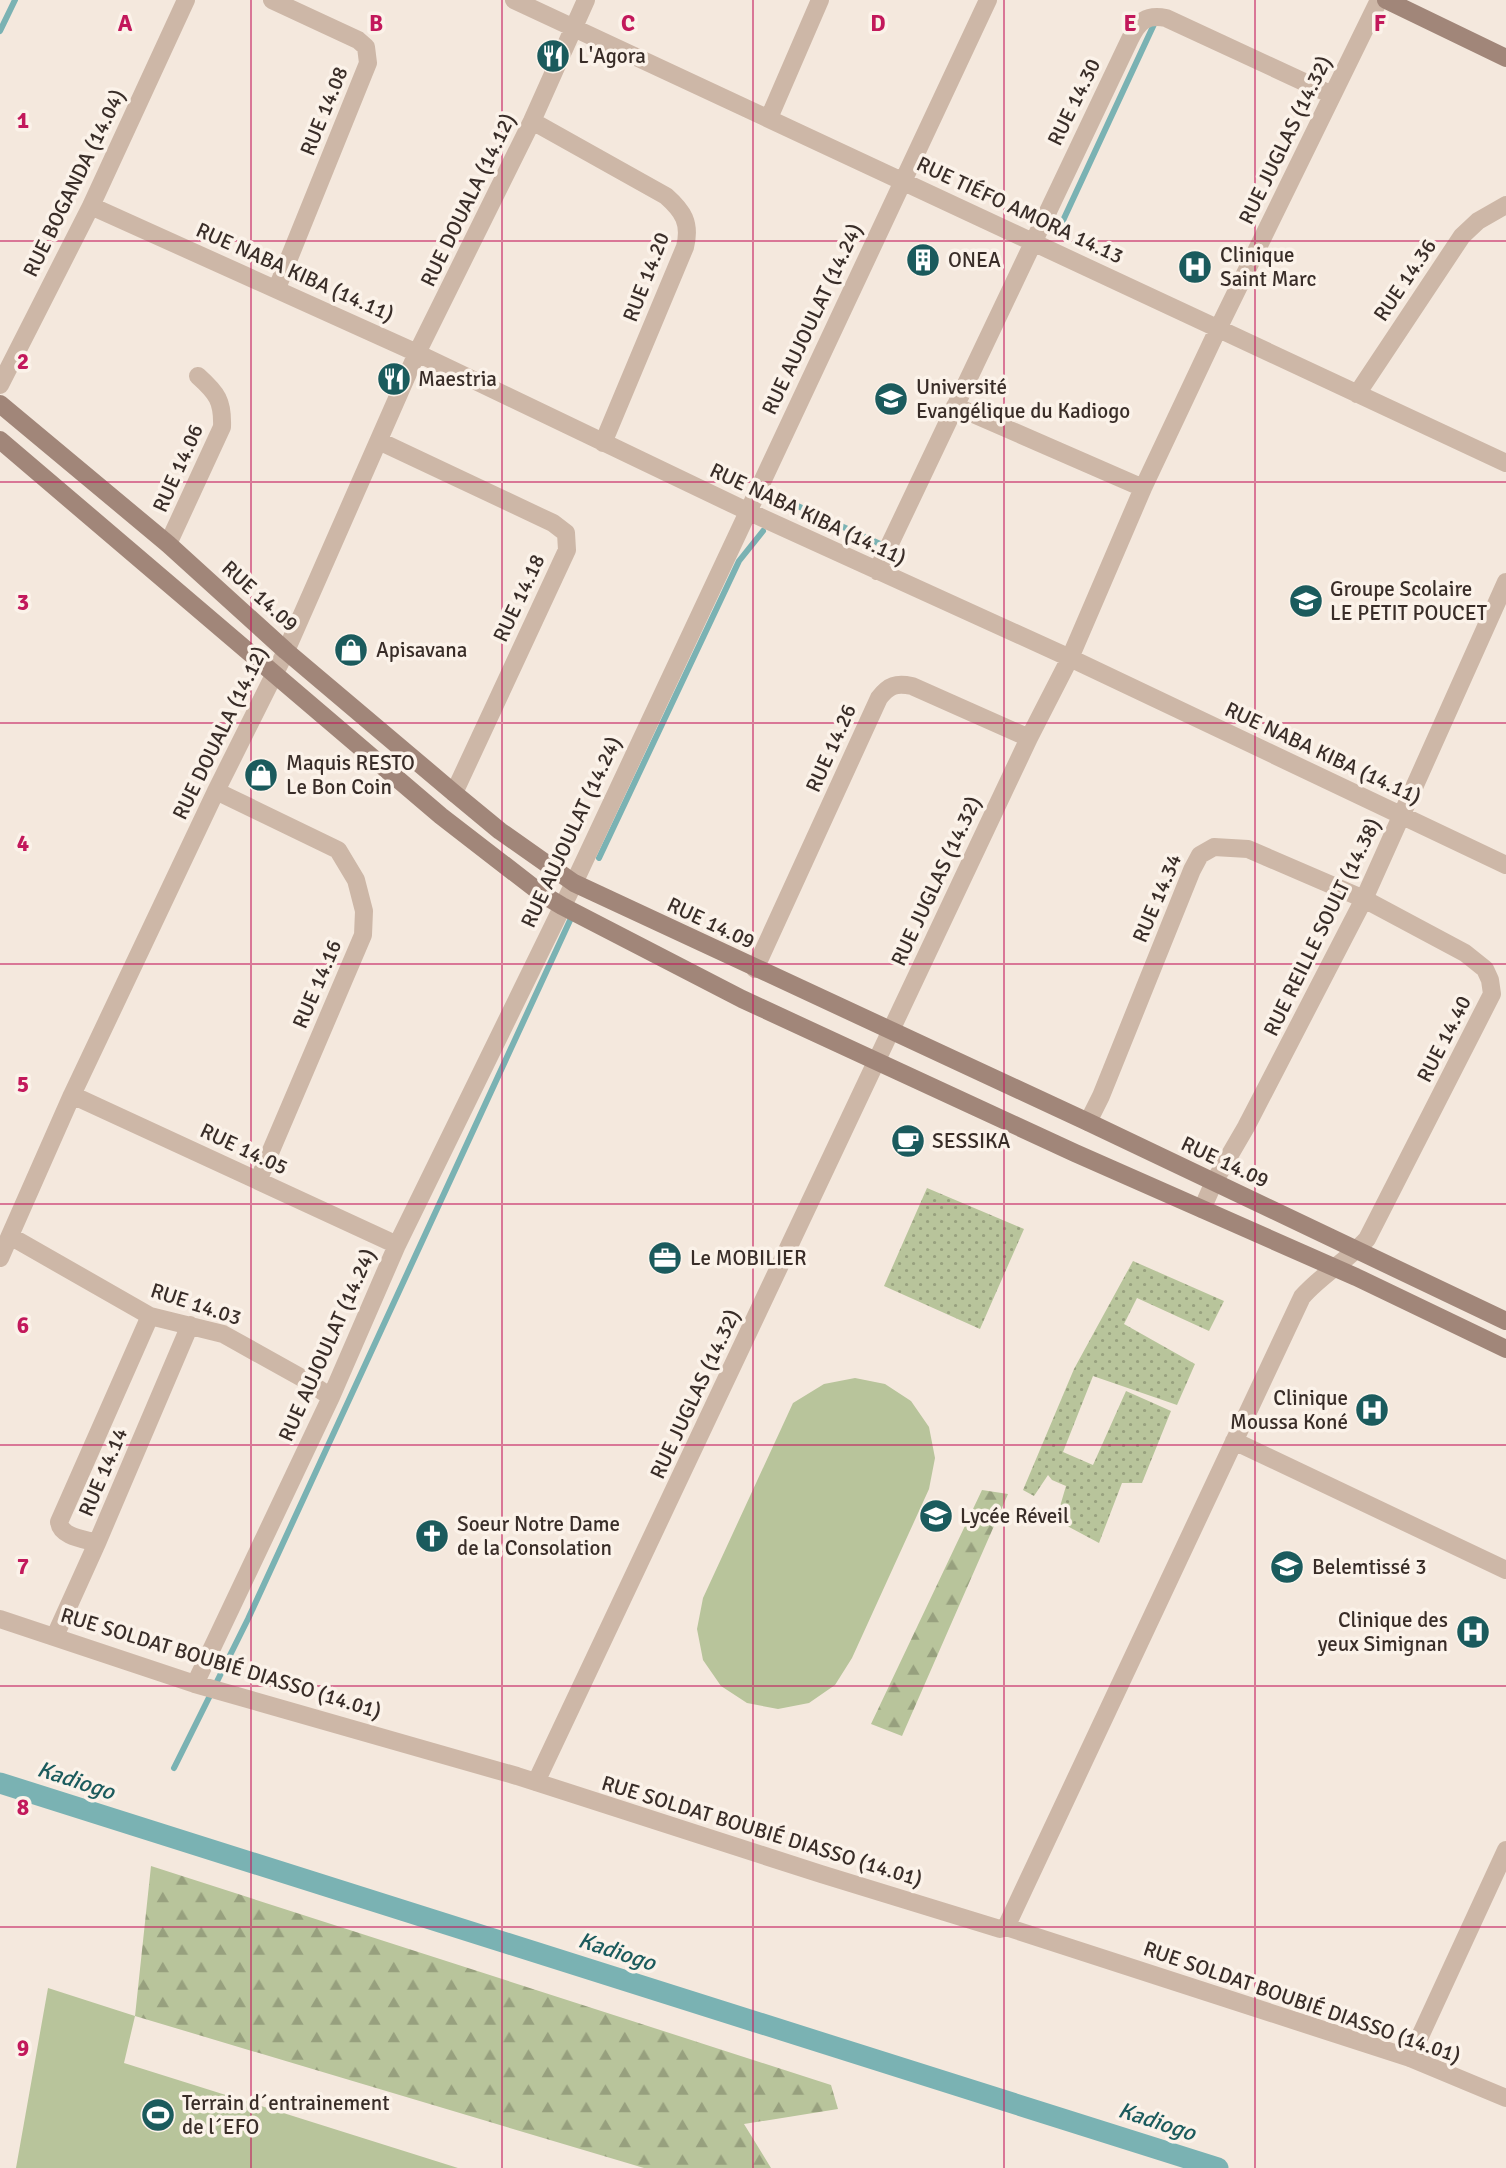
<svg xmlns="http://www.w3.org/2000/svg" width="1506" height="2168" font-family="Signika,sans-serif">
<defs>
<pattern id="grass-dots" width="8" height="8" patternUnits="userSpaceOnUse" patternTransform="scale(1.75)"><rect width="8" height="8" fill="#b8c49b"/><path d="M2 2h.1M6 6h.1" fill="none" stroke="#97a07e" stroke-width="1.8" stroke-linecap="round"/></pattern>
<pattern id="forest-firs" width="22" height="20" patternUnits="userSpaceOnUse" patternTransform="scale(1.75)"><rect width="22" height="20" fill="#b8c49b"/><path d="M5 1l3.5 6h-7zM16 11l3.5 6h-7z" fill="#97a07e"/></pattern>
</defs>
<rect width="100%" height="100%" fill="#f4e8dd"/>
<path fill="url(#grass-dots)" d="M 927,1188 L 1024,1229 L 980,1329 L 884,1286 Z
M 1133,1261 L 1224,1301 L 1209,1331 L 1137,1298 L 1124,1324 L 1195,1364 L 1177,1405 L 1093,1376 L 1063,1452 L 1093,1465 L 1126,1391 L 1171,1411 L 1142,1483 L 1122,1483 L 1099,1543 L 1056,1520 L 1066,1486 L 1052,1480 L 1048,1475 L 1034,1496 L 1023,1490 L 1074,1369 Z"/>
<path fill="url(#forest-firs)" d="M 982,1490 L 1008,1494 L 902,1736 L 871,1724 Z
M 151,1866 L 831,2085 L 838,2109 L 744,2124 L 771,2168 L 644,2168 L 135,2016 Z"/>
<path fill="#b8c49b" d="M 855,1378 L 885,1384 L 911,1401 L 929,1427 L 935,1458 L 929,1489 L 852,1658 L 835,1685 L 809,1703 L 778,1709 L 747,1703 L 721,1686 L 703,1660 L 697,1629 L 703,1598 L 793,1403 L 824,1384 Z
M 48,1988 L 135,2016 L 124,2063 L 458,2168 L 16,2168 Z"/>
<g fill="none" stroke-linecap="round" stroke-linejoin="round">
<path stroke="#7ab2b3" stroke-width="6" d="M 0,31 L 15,0
M 1060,227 L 1156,20
M 776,496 L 904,555
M 599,858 L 739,561 L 763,531
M 174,1768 L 248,1619 L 572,916"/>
<path stroke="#7ab2b3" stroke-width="21" d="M 0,1783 L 1218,2168"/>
<path stroke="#cdb7a7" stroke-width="18" d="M 272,0 L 358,40 L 366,47 L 368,63 L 277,288
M 514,0 L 1506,463
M 769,118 L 820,0
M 532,121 L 666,196 C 683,211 691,223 685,247 L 603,443
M 91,206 L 417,353 L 747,511 L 1070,658 L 1506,865
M 0,385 L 91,206 L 186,0
M 1357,394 L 1462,236 L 1478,221 L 1506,205
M 955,406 L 1143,488
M 379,441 L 553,523 L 566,533 L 567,550 L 454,793
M 168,544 L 222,427 C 223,401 217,393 198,376
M 877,571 L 1130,39 C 1138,22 1146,14 1166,18 L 1332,95
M 216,791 L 338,850 L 356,880 L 364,911 L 363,935 L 258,1181
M 755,969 L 879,698 C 889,685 896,683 912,686 L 1029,738
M 72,1095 L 397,1245
M 1202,1209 L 1214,1182 L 1246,1127 L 1364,899 L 1506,582
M 10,1236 L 150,1316 L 223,1334 L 302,1378 L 331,1397
M 0,1258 L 72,1095 L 216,791 L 286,651 L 417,353 L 532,121 L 586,0
M 1234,1441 L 1506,1570
M 97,1543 C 84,1539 61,1537 59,1522 L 150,1316
M 0,1619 L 195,1684 L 517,1776 L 821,1874 L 1000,1929 L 1006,1927 L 1410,2058 L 1506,2098
M 55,1636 L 97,1543 L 190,1325
M 195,1684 L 331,1397 L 397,1245 L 574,883 L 988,0
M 536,1782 L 1029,738 L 1070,658 L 1143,488 L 1218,329 L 1379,0
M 1006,1927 L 1302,1297 C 1321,1275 1347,1261 1367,1239 L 1492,994 L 1490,980 L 1485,969 L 1465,953 L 1364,899 L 1248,849 L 1214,847 L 1200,855 L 1192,870 L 1101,1096 L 1088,1122
M 1410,2058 L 1506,1850"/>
<path stroke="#a18679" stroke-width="18" d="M 1386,0 L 1506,58
M 0,404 L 168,544 L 286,651 L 454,793 L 500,831 L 574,883 L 1088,1122 L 1506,1321
M 0,440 L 441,816 L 542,894 L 562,906 L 742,999 L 1075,1153 L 1356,1277 L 1506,1349"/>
</g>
<path fill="none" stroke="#c2185b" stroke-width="2" stroke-opacity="0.55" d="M 251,0 L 251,2168M 502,0 L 502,2168M 753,0 L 753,2168M 1004,0 L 1004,2168M 1255,0 L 1255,2168M 0,241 L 1506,241M 0,482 L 1506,482M 0,723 L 1506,723M 0,964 L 1506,964M 0,1204 L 1506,1204M 0,1445 L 1506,1445M 0,1686 L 1506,1686M 0,1927 L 1506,1927"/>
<defs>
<g id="restaurant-disc" transform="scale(1.75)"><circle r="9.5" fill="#1b5b5d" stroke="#fbf2e9"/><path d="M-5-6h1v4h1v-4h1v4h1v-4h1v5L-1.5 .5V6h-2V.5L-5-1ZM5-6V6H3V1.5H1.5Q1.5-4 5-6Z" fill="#fff"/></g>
<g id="building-disc" transform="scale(1.75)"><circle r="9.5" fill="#1b5b5d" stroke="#fbf2e9"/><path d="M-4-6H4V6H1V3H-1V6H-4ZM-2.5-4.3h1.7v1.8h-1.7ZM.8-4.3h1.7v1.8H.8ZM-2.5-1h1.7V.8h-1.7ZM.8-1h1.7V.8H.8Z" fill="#fff"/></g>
<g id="hospital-disc" transform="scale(1.75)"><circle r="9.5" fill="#1b5b5d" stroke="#fbf2e9"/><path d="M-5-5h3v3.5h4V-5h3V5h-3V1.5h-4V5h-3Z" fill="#fff"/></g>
<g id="university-disc" transform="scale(1.75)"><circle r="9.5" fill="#1b5b5d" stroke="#fbf2e9"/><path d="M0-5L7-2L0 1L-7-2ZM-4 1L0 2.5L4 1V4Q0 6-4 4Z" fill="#fff"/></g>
<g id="school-disc" transform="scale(1.75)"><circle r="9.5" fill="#1b5b5d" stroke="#fbf2e9"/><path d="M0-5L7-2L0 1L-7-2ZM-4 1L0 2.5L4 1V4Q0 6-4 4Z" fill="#fff"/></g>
<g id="shop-disc" transform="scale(1.75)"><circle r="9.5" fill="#1b5b5d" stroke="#fbf2e9"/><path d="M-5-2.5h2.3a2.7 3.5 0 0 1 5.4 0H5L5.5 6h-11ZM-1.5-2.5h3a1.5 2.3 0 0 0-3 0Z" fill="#fff"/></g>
<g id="cafe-disc" transform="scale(1.75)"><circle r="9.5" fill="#1b5b5d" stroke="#fbf2e9"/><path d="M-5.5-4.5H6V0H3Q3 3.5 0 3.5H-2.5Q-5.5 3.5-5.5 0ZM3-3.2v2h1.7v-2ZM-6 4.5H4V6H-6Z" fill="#fff"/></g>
<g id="office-disc" transform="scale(1.75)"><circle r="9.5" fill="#1b5b5d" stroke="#fbf2e9"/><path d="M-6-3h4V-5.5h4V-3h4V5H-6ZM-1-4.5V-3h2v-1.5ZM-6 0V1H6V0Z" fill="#fff"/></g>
<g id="church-disc" transform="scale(1.75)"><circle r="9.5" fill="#1b5b5d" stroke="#fbf2e9"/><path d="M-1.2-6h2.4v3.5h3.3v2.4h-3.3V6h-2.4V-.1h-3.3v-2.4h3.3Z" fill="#fff"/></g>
<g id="stadium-disc" transform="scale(1.75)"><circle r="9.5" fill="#1b5b5d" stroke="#fbf2e9"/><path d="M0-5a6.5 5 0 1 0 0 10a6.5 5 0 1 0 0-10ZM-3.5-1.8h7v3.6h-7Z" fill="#fff"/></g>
</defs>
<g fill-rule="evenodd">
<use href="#restaurant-disc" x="553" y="56"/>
<use href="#building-disc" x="923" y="260"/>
<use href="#hospital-disc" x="1195" y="267"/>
<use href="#restaurant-disc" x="394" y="379"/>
<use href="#university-disc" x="891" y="399"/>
<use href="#school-disc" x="1306" y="601"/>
<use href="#shop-disc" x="351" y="650"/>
<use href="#shop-disc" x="261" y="775"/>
<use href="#cafe-disc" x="908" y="1141"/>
<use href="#office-disc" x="665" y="1258"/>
<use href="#hospital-disc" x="1372" y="1410"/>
<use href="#school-disc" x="936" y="1516"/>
<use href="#church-disc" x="432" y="1536"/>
<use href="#school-disc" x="1287" y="1567"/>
<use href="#hospital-disc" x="1473" y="1632"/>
<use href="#stadium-disc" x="158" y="2115"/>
</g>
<g text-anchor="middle" stroke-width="7" stroke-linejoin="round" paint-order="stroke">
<g font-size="21" fill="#392d28" stroke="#fbf2e9" text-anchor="start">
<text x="578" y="63">L'Agora</text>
<text x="1220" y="262">Clinique<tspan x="1220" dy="24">Saint Marc</tspan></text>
<text x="948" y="267">ONEA</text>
<text x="418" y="386">Maestria</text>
<text x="916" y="394">Université<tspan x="916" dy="24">Evangélique du Kadiogo</tspan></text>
<text x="1330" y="596">Groupe Scolaire<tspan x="1330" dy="24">LE PETIT POUCET</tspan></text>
<text x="376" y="657">Apisavana</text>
<text x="286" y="770">Maquis RESTO<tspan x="286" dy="24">Le Bon Coin</tspan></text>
<text x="932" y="1148">SESSIKA</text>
<text x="690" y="1265">Le MOBILIER</text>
<text x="1348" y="1405" text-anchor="end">Clinique<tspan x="1348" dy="24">Moussa Koné</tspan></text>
<text x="960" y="1523">Lycée Réveil</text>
<text x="457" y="1531">Soeur Notre Dame<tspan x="457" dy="24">de la Consolation</tspan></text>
<text x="1312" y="1574">Belemtissé 3</text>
<text x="1448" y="1627" text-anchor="end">Clinique des<tspan x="1448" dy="24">yeux Simignan</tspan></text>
<text x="182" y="2110">Terrain d´entrainement<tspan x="182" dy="24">de l´EFO</tspan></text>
</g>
<g font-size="21" fill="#392d28" stroke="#fbf2e9">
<text transform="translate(1074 102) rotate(-64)" y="7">RUE 14.30</text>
<text transform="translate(324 111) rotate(-68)" y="7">RUE 14.08</text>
<text transform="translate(1285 140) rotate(-64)" y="7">RUE JUGLAS (14.32)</text>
<text transform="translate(74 183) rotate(-64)" y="7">RUE BOGANDA (14.04)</text>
<text transform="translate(468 200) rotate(-64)" y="7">RUE DOUALA (14.12)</text>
<text transform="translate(1020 210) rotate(25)" y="7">RUE TIÉFO AMORA 14.13</text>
<text transform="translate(295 272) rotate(24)" y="7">RUE NABA KIBA (14.11)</text>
<text transform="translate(646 277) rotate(-69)" y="7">RUE 14.20</text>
<text transform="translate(1405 280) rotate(-56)" y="7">RUE 14.36</text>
<text transform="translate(812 319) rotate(-65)" y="7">RUE AUJOULAT (14.24)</text>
<text transform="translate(178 468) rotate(-66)" y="7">RUE 14.06</text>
<text transform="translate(808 514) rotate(25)" y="7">RUE NABA KIBA (14.11)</text>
<text transform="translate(260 596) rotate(42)" y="7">RUE 14.09</text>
<text transform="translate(519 598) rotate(-65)" y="7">RUE 14.18</text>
<text transform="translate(220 733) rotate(-64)" y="7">RUE DOUALA (14.12)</text>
<text transform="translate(831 748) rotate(-66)" y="7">RUE 14.26</text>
<text transform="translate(1323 753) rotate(25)" y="7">RUE NABA KIBA (14.11)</text>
<text transform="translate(571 832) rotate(-65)" y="7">RUE AUJOULAT (14.24)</text>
<text transform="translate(936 881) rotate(-65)" y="7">RUE JUGLAS (14.32)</text>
<text transform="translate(1157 898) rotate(-67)" y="7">RUE 14.34</text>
<text transform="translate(711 923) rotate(25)" y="7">RUE 14.09</text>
<text transform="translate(1322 927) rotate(-64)" y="7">RUE REILLE SOULT (14.38)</text>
<text transform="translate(317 984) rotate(-67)" y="7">RUE 14.16</text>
<text transform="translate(1444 1039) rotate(-63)" y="7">RUE 14.40</text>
<text transform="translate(244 1149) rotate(25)" y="7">RUE 14.05</text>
<text transform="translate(1225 1162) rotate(25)" y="7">RUE 14.09</text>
<text transform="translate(196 1304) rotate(18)" y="7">RUE 14.03</text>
<text transform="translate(327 1345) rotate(-66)" y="7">RUE AUJOULAT (14.24)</text>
<text transform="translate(695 1394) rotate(-65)" y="7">RUE JUGLAS (14.32)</text>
<text transform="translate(103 1472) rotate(-67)" y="7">RUE 14.14</text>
<text transform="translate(221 1663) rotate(17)" y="7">RUE SOLDAT BOUBIÉ DIASSO (14.01)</text>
<text transform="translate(762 1831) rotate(17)" y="7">RUE SOLDAT BOUBIÉ DIASSO (14.01)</text>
<text transform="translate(1302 2002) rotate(19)" y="7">RUE SOLDAT BOUBIÉ DIASSO (14.01)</text>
</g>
<g font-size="23" font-style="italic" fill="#1b5b5d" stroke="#fbf2e9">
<text transform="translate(76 1780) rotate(18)" y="8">Kadiogo</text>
<text transform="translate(617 1951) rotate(18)" y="8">Kadiogo</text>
<text transform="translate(1157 2121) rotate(18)" y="8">Kadiogo</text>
</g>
</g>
<g font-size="23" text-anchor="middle" font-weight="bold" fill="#c2185b" stroke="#fbf2e9" stroke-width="7" stroke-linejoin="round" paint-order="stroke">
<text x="125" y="31">A</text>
<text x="376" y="31">B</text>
<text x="628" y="31">C</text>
<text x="878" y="31">D</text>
<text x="1130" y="31">E</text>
<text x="1380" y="31">F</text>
<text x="23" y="128">1</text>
<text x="23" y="369">2</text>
<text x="23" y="610">3</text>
<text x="23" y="851">4</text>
<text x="23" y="1092">5</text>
<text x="23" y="1333">6</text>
<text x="23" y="1574">7</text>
<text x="23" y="1815">8</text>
<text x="23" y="2056">9</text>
</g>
</svg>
